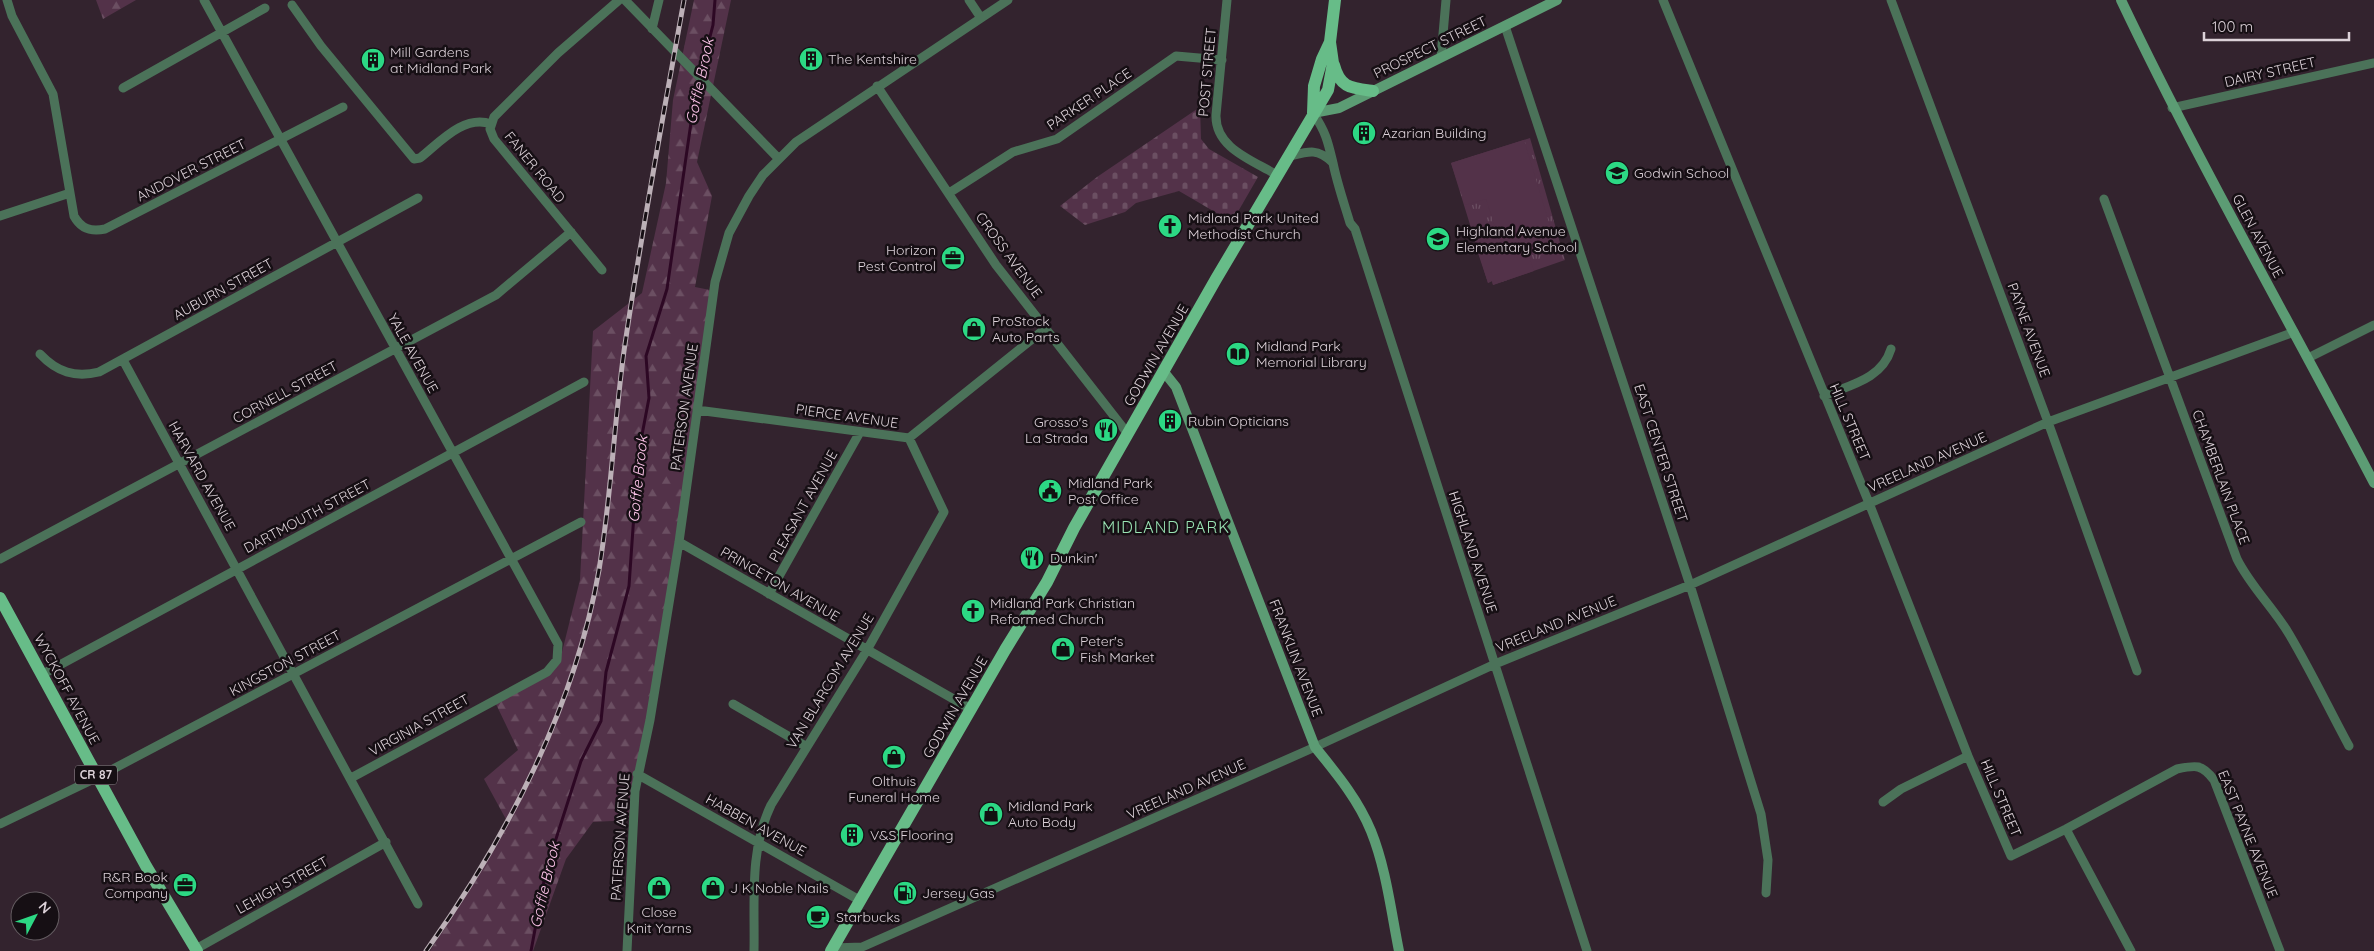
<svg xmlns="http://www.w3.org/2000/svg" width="2374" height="951" font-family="Quicksand,sans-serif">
<defs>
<pattern id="grass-tufts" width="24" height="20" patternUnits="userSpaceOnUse" patternTransform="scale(1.25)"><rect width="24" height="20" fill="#533249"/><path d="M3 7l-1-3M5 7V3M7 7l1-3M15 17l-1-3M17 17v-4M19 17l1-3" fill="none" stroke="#6b4f62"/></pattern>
<pattern id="forest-firs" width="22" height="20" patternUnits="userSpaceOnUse" patternTransform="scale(1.25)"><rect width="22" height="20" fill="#533249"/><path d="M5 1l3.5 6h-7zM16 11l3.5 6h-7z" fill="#6b4f62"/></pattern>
<pattern id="cemetery-stones" width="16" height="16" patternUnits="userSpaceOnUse" patternTransform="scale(1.25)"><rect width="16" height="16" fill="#533249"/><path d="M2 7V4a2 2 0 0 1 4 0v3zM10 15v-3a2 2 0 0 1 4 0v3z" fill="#6b4f62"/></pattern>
</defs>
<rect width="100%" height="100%" fill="#33232e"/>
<path fill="url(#grass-tufts)" d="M 1530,138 L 1565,260 L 1493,285 L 1492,281 L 1488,283 L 1451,163 Z"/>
<path fill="url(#forest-firs)" d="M 96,0 L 136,0 L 103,19 Z
M 694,0 L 731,0 L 697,162 L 712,196 L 695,287 L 715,291 L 631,820 L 593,822 L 566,859 L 533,951 L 430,951 L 508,823 L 484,779 L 518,750 L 494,700 L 559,664 L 580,580 L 593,331 L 642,293 L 666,183 L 673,100 Z"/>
<path fill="url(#cemetery-stones)" d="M 1200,107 L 1201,139 L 1209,149 L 1258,177 L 1232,222 L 1179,191 L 1136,203 L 1125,212 L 1085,225 L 1060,206 L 1097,177 Z"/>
<path fill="#533249" d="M 1524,140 L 1550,226 L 1522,235 L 1534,271 L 1493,285 L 1492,281 L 1488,283 L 1475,244 L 1498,236 L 1486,199 L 1465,205 L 1451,163 Z"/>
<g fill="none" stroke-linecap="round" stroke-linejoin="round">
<path stroke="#2d0824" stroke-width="3" d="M 531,951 L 546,870 L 581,761 L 601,721 L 606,672 L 629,586 L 638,456 L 649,398 L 646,356 L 667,289 L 695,95 L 713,25 L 715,0"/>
<path stroke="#4b7259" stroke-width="9" d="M 7,0 L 12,16 L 53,94 L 74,216 C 81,229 91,232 105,229 L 343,107
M 204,0 L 558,644 L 557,660 L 547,672 L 351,778
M 625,0 L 778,158
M 969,0 L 981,18
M 1227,0 L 1216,115 C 1215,148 1252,160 1277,175
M 1663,0 L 1869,503 L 1968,756 L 2011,856 L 2066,829 L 2177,769 C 2196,765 2202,764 2214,780 L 2280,951
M 1891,0 L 2048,422 L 2137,671
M 292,5 L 321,46 L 414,159 L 420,158 C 439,143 464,114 491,124
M 1505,26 L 1690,585 L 1761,814 L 1768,860 L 1766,893
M 652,29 L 659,0
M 1441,57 L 1446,0
M 877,86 L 996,265 L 1128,434
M 123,88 L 265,8
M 2172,108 L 2374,63
M 1313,113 C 1326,132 1328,142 1333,163 C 1337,183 1344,203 1350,223 L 1355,229 L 1382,313 L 1587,951
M 1287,157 C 1307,152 1316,147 1332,162
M 949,193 L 1013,152 L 1057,139 L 1176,56 L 1222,60
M 2104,199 L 2237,559 C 2251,587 2273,607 2289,634 C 2311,671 2329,709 2349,746
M 0,216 L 70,193
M 602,270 L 494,139 L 490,129 L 494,117 L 558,53 L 619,0
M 40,354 C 57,372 75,378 99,372 L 418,198
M 2308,358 L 2374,325
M 123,360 L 418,904
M 1824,396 C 1850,385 1882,379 1891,349
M 697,410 L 909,438 L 1046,328
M 679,542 L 971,709
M 0,559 L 496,295 L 571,232
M 769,594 L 860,432
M 43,674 L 584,382
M 733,704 L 807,747
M 637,774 L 861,901
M 1883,802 L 1901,789 L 1968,756
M 0,824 L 98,777 L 581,522
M 2066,829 L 2131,951
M 833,948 L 862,947 L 1315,747 L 1495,664 L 1690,585 L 2048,422 L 2294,332
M 196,949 L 386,842
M 627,951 L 635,791 L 650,720 L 679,542 L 715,282 L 729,233 L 749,196 L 763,175 L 796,142 L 1008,0
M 754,951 C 755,901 749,851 771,805 L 867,650 L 944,512 L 909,438"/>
<path stroke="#5c9c74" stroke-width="10" d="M 2121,0 C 2199,164 2290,322 2374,483
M 1313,113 L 1339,108 L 1557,0
M 1164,372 L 1176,387 L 1315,747 C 1336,773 1358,799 1371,831 C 1386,868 1391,911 1399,951"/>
<path stroke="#67bc88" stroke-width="12" d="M 1334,65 C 1340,88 1351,88 1373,91
M 1313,113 L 1314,86 L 1322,59 L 1330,42 L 1335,0
M 0,598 L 146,866 L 197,951
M 831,951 L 1005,650 L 1047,582 L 1074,528 L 1216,279 L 1328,90 L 1333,63 L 1330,42"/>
<g stroke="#bcb0b7" stroke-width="5">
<path id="rail" d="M 426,951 C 506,839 575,707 599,570 C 611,498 614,424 624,351 C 641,234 663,117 684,0"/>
</g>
<use href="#rail" stroke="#160f14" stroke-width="3" stroke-dasharray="9" stroke-linecap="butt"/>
</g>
<defs>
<g id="building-disc" transform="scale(1.25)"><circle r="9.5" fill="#2cd884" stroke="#160f14"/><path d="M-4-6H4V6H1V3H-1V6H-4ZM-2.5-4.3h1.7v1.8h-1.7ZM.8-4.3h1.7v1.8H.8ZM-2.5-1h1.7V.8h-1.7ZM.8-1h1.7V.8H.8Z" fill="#111"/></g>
<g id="school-disc" transform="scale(1.25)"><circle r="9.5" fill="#2cd884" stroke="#160f14"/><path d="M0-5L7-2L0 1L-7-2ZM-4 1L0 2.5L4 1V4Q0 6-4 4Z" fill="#111"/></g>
<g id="church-disc" transform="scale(1.25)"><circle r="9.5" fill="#2cd884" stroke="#160f14"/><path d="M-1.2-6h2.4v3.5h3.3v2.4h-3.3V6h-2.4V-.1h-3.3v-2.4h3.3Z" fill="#111"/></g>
<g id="office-disc" transform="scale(1.25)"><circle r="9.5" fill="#2cd884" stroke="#160f14"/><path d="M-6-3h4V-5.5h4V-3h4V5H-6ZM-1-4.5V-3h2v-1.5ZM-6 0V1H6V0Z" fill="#111"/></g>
<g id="shop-disc" transform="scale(1.25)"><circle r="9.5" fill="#2cd884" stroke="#160f14"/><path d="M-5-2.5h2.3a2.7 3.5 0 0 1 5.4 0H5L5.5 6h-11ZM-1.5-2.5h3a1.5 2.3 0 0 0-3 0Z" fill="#111"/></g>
<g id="library-disc" transform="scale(1.25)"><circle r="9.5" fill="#2cd884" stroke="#160f14"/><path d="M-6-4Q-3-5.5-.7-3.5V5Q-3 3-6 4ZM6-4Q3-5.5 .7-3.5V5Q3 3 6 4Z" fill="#111"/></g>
<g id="restaurant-disc" transform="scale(1.25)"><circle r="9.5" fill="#2cd884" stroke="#160f14"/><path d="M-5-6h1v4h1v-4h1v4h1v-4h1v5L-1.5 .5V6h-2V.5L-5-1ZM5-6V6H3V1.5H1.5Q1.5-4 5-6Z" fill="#111"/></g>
<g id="civic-disc" transform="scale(1.25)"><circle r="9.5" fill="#2cd884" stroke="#160f14"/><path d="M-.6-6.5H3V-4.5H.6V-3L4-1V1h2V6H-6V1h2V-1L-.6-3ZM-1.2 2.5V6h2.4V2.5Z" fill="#111"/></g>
<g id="fuel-disc" transform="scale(1.25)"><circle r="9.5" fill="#2cd884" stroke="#160f14"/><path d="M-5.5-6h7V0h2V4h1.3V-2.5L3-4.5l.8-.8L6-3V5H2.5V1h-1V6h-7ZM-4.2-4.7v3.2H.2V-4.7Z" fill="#111"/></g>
<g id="cafe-disc" transform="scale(1.25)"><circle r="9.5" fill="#2cd884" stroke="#160f14"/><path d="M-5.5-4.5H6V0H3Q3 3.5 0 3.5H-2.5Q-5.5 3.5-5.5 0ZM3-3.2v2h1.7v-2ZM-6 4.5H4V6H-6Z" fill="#111"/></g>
</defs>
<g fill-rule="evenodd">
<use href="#building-disc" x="811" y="59"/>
<use href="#building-disc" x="373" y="60"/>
<use href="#building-disc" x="1364" y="133"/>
<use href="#school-disc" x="1617" y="173"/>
<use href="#church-disc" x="1170" y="226"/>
<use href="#school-disc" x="1438" y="239"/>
<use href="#office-disc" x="953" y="258"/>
<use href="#shop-disc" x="974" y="329"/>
<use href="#library-disc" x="1238" y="354"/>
<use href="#building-disc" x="1170" y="421"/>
<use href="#restaurant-disc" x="1106" y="430"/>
<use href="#civic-disc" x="1050" y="491"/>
<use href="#restaurant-disc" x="1032" y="558"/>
<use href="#church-disc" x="973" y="611"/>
<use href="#shop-disc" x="1063" y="649"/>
<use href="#shop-disc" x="894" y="757"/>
<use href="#shop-disc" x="991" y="814"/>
<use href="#building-disc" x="852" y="835"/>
<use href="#office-disc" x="185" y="885"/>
<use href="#shop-disc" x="659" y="888"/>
<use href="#shop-disc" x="713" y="888"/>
<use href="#fuel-disc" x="905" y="893"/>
<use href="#cafe-disc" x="818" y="917"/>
</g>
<g text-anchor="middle" stroke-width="5" stroke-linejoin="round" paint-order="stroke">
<rect fill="#160f14" stroke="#a1979d" stroke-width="1" x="75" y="765.5" width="42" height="19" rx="4"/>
<g font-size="12" font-weight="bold" fill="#dcd1d8">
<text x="96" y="779">CR 87</text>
</g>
<g font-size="14" fill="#dcd1d8" stroke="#160f14">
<text transform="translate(1430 47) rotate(-26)" y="5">PROSPECT STREET</text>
<text transform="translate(1207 72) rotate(-85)" y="5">POST STREET</text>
<text transform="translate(2270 72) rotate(-13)" y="5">DAIRY STREET</text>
<text transform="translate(1089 99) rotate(-34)" y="5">PARKER PLACE</text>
<text transform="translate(535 167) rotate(51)" y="5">FANER ROAD</text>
<text transform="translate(191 170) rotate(-27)" y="5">ANDOVER STREET</text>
<text transform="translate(2258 236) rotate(62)" y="5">GLEN AVENUE</text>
<text transform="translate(1009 255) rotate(54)" y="5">CROSS AVENUE</text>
<text transform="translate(223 289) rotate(-29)" y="5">AUBURN STREET</text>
<text transform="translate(2029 330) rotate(70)" y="5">PAYNE AVENUE</text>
<text transform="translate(413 353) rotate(61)" y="5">YALE AVENUE</text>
<text transform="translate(1156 355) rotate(-60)" y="5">GODWIN AVENUE</text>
<text transform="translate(285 392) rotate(-28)" y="5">CORNELL STREET</text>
<text transform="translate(684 407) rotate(-82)" y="5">PATERSON AVENUE</text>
<text transform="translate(847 416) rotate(8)" y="5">PIERCE AVENUE</text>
<text transform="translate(1850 422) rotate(67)" y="5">HILL STREET</text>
<text transform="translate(1661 453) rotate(72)" y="5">EAST CENTER STREET</text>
<text transform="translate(1927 462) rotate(-24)" y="5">VREELAND AVENUE</text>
<text transform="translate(202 476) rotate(61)" y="5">HARVARD AVENUE</text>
<text transform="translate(2221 477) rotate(70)" y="5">CHAMBERLAIN PLACE</text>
<text transform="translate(803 506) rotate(-61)" y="5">PLEASANT AVENUE</text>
<text transform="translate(307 516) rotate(-28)" y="5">DARTMOUTH STREET</text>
<text transform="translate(1473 552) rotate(72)" y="5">HIGHLAND AVENUE</text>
<text transform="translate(780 584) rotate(30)" y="5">PRINCETON AVENUE</text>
<text transform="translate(1556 624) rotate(-22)" y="5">VREELAND AVENUE</text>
<text transform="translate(1296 658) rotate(69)" y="5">FRANKLIN AVENUE</text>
<text transform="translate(285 663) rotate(-28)" y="5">KINGSTON STREET</text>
<text transform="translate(830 681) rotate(-59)" y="5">VAN BLARCOM AVENUE</text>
<text transform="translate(67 689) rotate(62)" y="5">WYCKOFF AVENUE</text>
<text transform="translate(955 707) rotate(-60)" y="5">GODWIN AVENUE</text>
<text transform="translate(419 725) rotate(-29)" y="5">VIRGINIA STREET</text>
<text transform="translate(1186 789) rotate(-24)" y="5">VREELAND AVENUE</text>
<text transform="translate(2001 798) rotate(67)" y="5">HILL STREET</text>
<text transform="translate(756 825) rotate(29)" y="5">HABBEN AVENUE</text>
<text transform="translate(2248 834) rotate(68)" y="5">EAST PAYNE AVENUE</text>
<text transform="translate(620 837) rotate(-86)" y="5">PATERSON AVENUE</text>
<text transform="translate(282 885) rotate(-29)" y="5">LEHIGH STREET</text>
</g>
<g font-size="14" fill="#dcd1d8" stroke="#160f14" text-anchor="start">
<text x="390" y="57">Mill Gardens<tspan x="390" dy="16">at Midland Park</tspan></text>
<text x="828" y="64">The Kentshire</text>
<text x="1382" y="138">Azarian Building</text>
<text x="1634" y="178">Godwin School</text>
<text x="1188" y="223">Midland Park United<tspan x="1188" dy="16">Methodist Church</tspan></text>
<text x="1456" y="236">Highland Avenue<tspan x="1456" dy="16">Elementary School</tspan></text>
<text x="936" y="255" text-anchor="end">Horizon<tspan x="936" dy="16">Pest Control</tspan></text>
<text x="992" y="326">ProStock<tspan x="992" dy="16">Auto Parts</tspan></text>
<text x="1256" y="351">Midland Park<tspan x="1256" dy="16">Memorial Library</tspan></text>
<text x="1188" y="426">Rubin Opticians</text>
<text x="1088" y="427" text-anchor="end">Grosso's<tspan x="1088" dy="16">La Strada</tspan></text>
<text x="1068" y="488">Midland Park<tspan x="1068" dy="16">Post Office</tspan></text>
<text x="1050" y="563">Dunkin'</text>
<text x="990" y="608">Midland Park Christian<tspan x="990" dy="16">Reformed Church</tspan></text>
<text x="1080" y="646">Peter's<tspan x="1080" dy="16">Fish Market</tspan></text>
<text x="894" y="786" text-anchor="middle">Olthuis<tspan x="894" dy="16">Funeral Home</tspan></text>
<text x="1008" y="811">Midland Park<tspan x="1008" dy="16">Auto Body</tspan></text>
<text x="870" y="840">V&amp;S Flooring</text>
<text x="168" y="882" text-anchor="end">R&amp;R Book<tspan x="168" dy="16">Company</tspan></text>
<text x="730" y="893">J K Noble Nails</text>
<text x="922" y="898">Jersey Gas</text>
<text x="659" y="917" text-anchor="middle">Close<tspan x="659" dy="16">Knit Yarns</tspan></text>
<text x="836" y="922">Starbucks</text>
</g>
<g font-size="15" font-style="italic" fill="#ffc5eb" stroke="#160f14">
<text transform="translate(700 81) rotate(-78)" y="5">Goffle Brook</text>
<text transform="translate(638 479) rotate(-84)" y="5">Goffle Brook</text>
<text transform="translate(545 885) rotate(-77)" y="5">Goffle Brook</text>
</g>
<g font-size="16" letter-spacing="1" fill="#9ae4b4" stroke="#160f14">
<text x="1166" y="533">MIDLAND PARK</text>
</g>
</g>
<g transform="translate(35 916) rotate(49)"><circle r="24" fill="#160f14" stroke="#655d62"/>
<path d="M0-4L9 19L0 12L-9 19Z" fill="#2cd884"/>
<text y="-8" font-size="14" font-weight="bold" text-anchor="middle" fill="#dcd1d8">N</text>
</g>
<path d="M2204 32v8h145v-8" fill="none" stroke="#dcd1d8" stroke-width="2.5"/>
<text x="2212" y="32" font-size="15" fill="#dcd1d8" stroke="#160f14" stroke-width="4" paint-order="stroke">100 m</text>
</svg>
